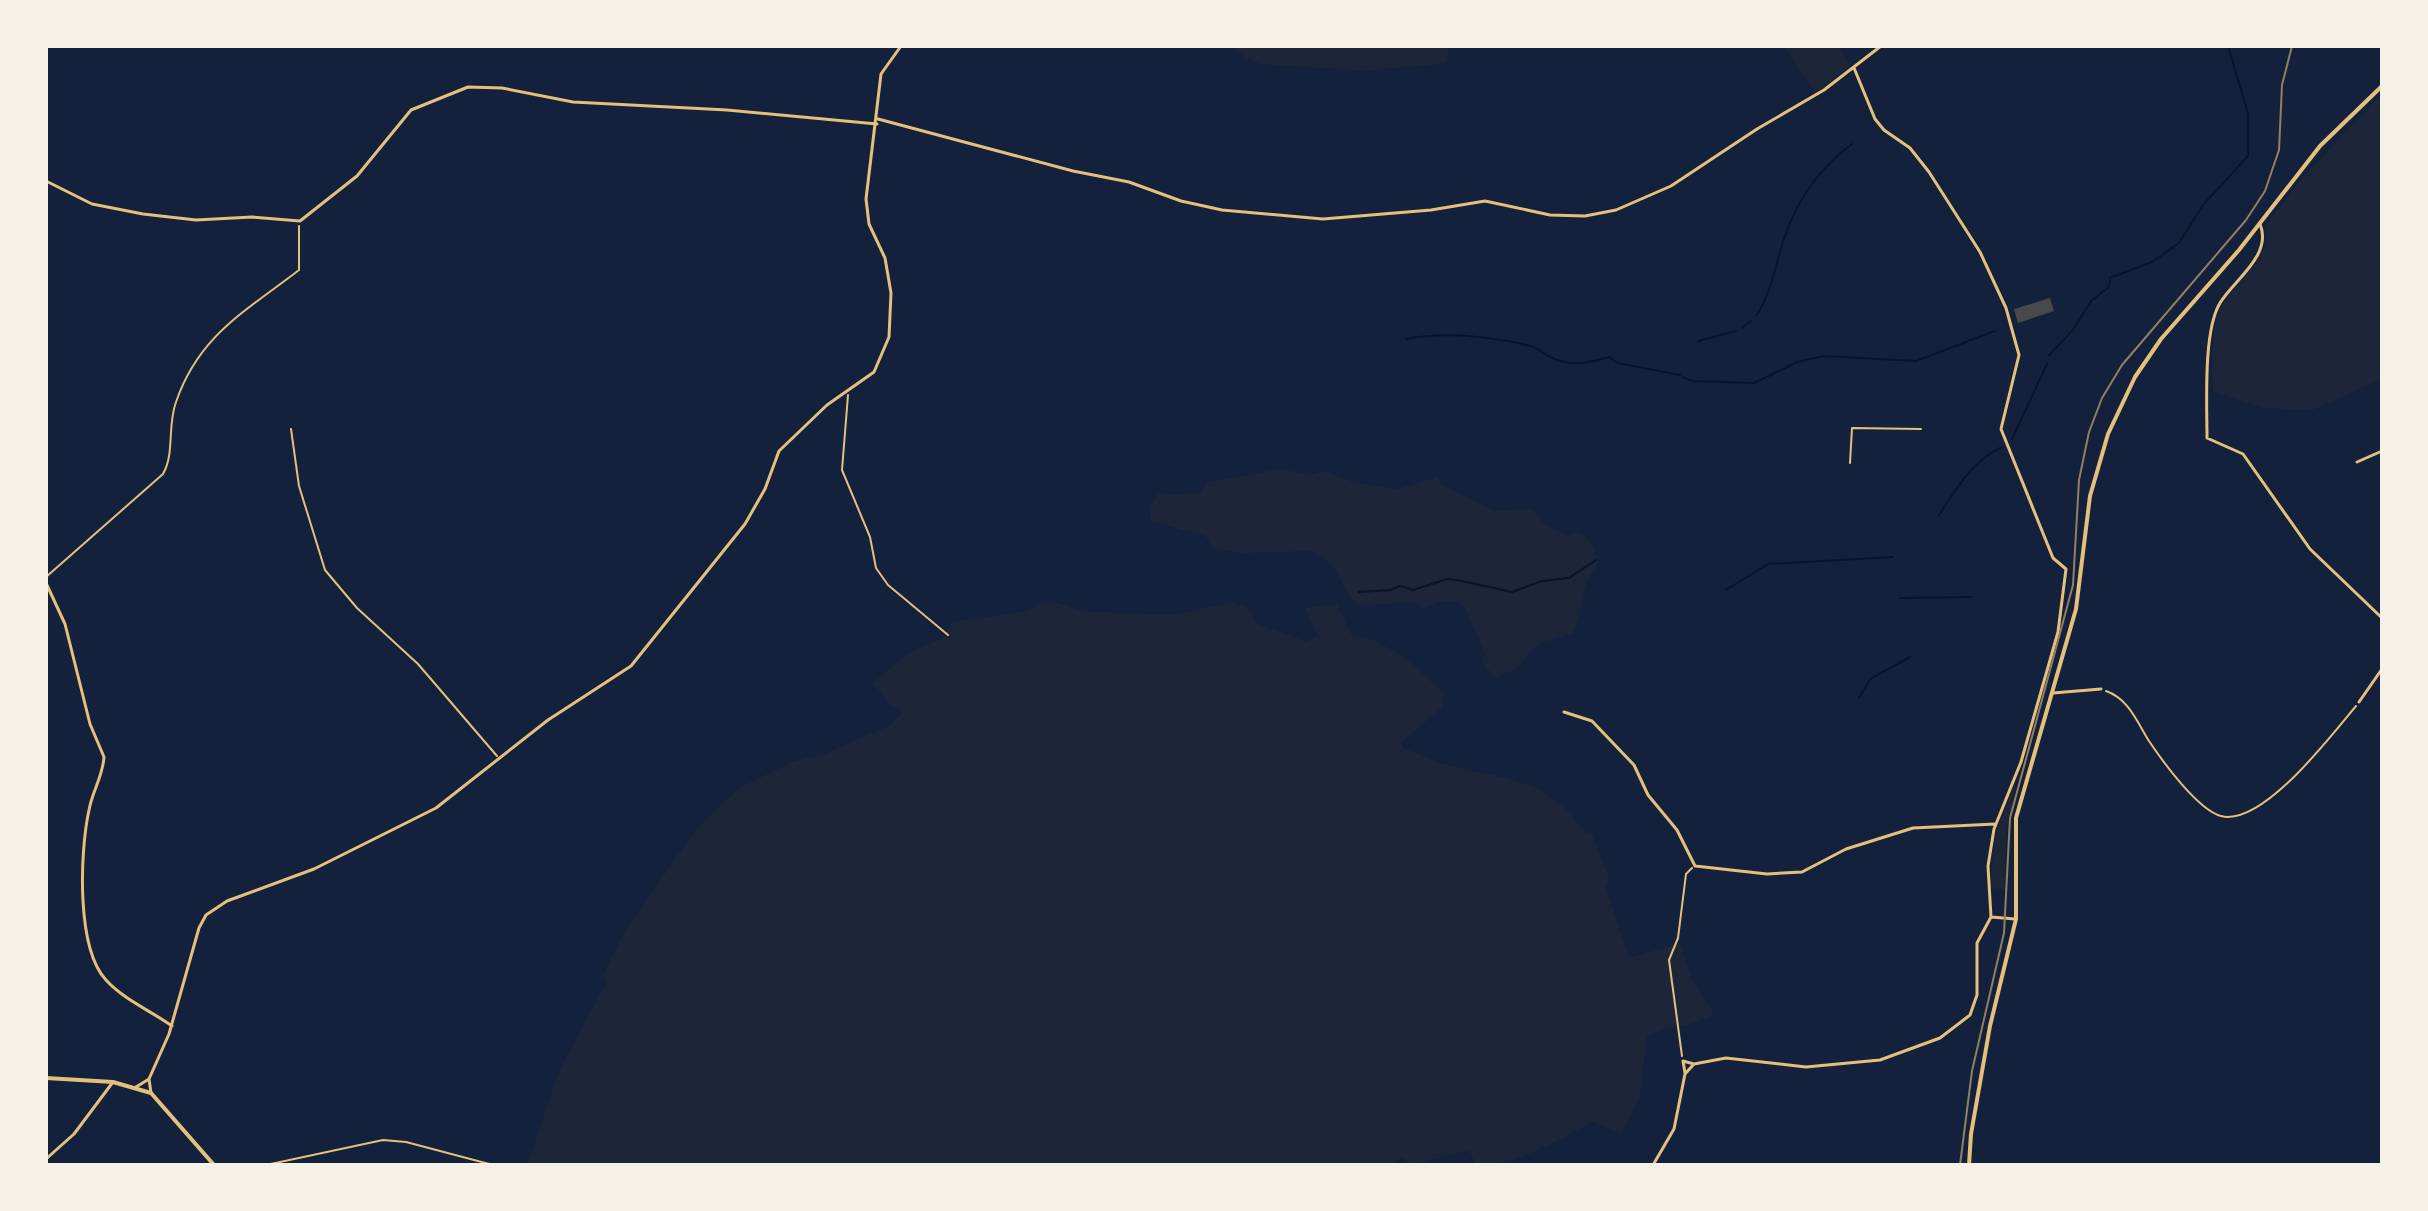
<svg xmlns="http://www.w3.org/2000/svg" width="2428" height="1211" font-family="Poppins,sans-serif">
<rect width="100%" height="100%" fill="#14213d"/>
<path fill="#1d2539" d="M 1232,46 L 1449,46 L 1447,63 L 1365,71 L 1261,64 L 1247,59 Z
M 1784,46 L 1840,46 L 1850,67 L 1816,93 Z
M 2382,93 L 2382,379 L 2312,410 L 2264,408 L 2213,392 C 2212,366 2210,337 2219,312 C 2229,285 2274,261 2265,227 L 2296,185 Z
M 1280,469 L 1310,475 L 1324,471 L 1356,483 L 1398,489 L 1437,477 L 1441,484 L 1495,511 L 1532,509 L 1546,526 L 1569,536 L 1579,532 C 1592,539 1596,550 1598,564 C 1578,587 1586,605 1573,633 L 1543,642 L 1528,653 L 1520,667 L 1494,678 L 1482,660 L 1485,654 L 1464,605 C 1442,595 1440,604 1422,608 L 1415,602 L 1361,606 L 1350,598 L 1334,567 L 1314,551 L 1243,553 L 1212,548 L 1206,536 L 1150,521 L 1151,506 L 1159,493 L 1178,495 L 1200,492 L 1207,482 Z
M 1233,602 L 1251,610 L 1255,623 L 1307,642 L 1318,635 L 1305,608 L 1337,604 L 1351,634 L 1376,641 L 1404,657 L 1445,694 L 1442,707 L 1401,743 L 1403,748 C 1415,752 1426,758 1437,762 C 1499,781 1544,772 1585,833 L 1591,832 L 1609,878 L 1606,887 L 1629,958 L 1680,943 L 1692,980 L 1714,1012 C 1697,1029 1666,1024 1647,1037 L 1639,1099 L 1622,1134 L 1593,1122 C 1554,1141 1520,1165 1476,1165 L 1469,1150 L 1411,1165 L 1402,1158 L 1387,1165 L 527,1165 L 560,1069 L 606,983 L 603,975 L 624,932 L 696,829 L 739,788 L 792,762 L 824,754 L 889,726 L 903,712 L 889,703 L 873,683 L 907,654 L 943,638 L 952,622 L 1029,611 L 1039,603 L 1058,603 L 1083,611 L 1171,615 Z
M 2017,777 L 2006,829 L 2005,890 L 1991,888 L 1994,838 Z"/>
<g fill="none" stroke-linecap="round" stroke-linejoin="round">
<path stroke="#0b132b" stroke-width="2" d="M 1757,315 C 1773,289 1776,261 1786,233 C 1799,197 1821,167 1852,144
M 1742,328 L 1751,321
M 1407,339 C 1448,331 1492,337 1531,346 C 1537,347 1543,353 1548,356 C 1570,367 1586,364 1609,357 L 1617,363 L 1680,375
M 1698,341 L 1736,331
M 2049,355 L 2073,330 L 2091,301 L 2109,287 L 2110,278 L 2152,262 L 2179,243 L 2203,205 L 2248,156 L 2248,113 L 2228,46
M 1682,377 L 1693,381 L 1754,383 L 1797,362 L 1824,356 L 1916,361 L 1995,331
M 2012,439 L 2047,364
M 1939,515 C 1957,488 1972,461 2002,447
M 1726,590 L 1768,564 L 1893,557
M 1359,592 L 1391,590 L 1400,586 L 1413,590 L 1447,579 L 1457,580 L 1512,592 L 1542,581 L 1569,578 L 1596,560
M 1900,598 L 1971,597
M 1859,698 L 1870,679 L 1910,657"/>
</g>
<path fill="#48494c" d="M 2050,298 L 2054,311 L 2018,323 L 2014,309 Z"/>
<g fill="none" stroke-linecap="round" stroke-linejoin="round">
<path stroke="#e5c07b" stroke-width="2" d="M 848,395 L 842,470 L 870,537 L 876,568 L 888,585 L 948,635
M 291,429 L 299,486 L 325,570 L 357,608 L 418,664 L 497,756
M 1850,463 L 1852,428 L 1921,429
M 46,577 L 163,474 C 175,453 167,426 176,402 C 199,335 246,311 299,270 L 299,226
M 2106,691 C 2129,699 2137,722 2149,741 C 2163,762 2198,810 2221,816 C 2262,827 2331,736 2356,706
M 1682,1056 L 1669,960 L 1678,938 L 1686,874 L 1692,868
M 266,1165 L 383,1140 L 406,1142 L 493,1165"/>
<path stroke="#e5c07b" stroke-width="3" d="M 878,119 L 1073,171 L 1129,182 L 1181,201 L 1222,210 L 1323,219 L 1431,210 L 1485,201 L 1550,215 L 1585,216 L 1616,210 L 1671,186 L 1757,129 L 1824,90 L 1881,46
M 46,181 L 92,204 L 143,214 L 196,220 L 252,217 L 300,221 L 357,176 L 411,110 L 468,87 L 502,88 L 573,102 L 727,110 L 877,124
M 2260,224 C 2273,255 2234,280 2220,303 C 2203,331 2207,404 2207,438 L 2243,454 L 2310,549 L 2382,618
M 2357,462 L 2382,451
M 46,583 L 65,624 L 90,724 L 104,757 C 103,776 92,792 89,810 C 80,851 76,948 106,980 C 123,999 151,1011 172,1026
M 2053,693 L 2101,689
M 2359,702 L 2382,669
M 1564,712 L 1592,721 L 1634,765 L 1648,795 L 1677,830 L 1695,866 L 1767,874 L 1802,872 L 1846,849 L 1913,828 L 1995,824
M 1991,917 L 2015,919
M 1685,1073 L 1683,1061 L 1694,1064
M 136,1087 L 149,1079
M 151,1093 L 149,1079 L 169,1034 L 199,928 L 206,915 L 227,901 L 314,869 L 436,808 L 548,720 L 631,666 L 745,524 L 765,489 L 779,451 L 827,405 L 874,372 L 889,337 L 891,293 L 885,258 L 869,224 L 866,199 L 881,74 L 901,46
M 46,1159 L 74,1134 L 113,1082
M 1653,1165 L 1674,1129 L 1685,1074 L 1694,1064 L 1726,1058 L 1806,1067 L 1880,1060 L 1940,1038 L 1970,1015 L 1977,995 L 1977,943 L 1991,917 L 1988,866 L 1994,829 L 2021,762 L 2058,632 L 2066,569 L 2053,558 L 2001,429 L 2019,355 L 2006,308 L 1980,252 L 1929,172 L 1910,148 L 1884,130 L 1875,119 L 1854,68"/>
<path stroke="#e5c07b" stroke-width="4" d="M 46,1078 L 113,1082 L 151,1093 L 214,1165"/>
<path stroke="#e5c07b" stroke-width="4" d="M 1969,1165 L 1971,1134 L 1990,1026 L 2016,919 L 2016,818 L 2076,609 L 2090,496 L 2108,434 L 2135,377 L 2161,339 L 2239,250 L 2320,146 L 2382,86"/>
<path stroke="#918062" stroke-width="2" d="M 1960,1165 L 1972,1071 L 2004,933 L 2010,818 L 2073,585 L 2079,480 L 2089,432 L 2102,398 L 2122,365 L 2246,220 L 2265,191 L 2279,150 L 2282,85 L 2292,46"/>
</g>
<rect width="2428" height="1211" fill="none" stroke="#f6f1e7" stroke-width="96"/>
</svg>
